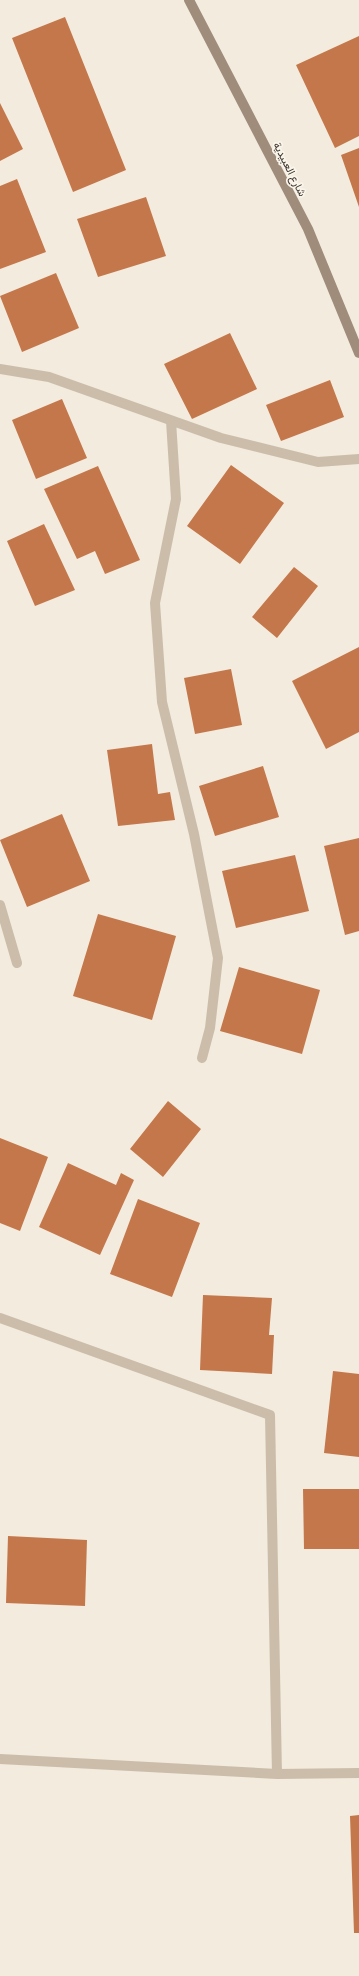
<svg xmlns="http://www.w3.org/2000/svg" width="359" height="1976" font-family="Commissioner,Vazirmatn,sans-serif">
<rect width="100%" height="100%" fill="#f2ebde"/>
<path fill="#c4774a" d="M 65,17 L 126,170 L 73,192 L 12,38 Z
M 359,36 L 359,136 L 335,148 L 296,65 Z
M 0,103 L 23,149 L 0,161 Z
M 359,148 L 359,207 L 341,155 Z
M 17,179 L 46,252 L 0,269 L 0,186 Z
M 146,197 L 166,256 L 98,277 L 77,219 Z
M 56,273 L 79,328 L 22,352 L 0,296 Z
M 230,333 L 257,389 L 192,419 L 164,364 Z
M 330,380 L 344,417 L 281,441 L 266,405 Z
M 62,399 L 87,458 L 36,479 L 12,420 Z
M 231,465 L 284,503 L 240,564 L 187,526 Z
M 98,466 L 140,560 L 105,574 L 95,551 L 77,559 L 44,489 Z
M 44,524 L 75,590 L 35,606 L 7,541 Z
M 294,567 L 318,586 L 277,638 L 252,617 Z
M 359,647 L 359,732 L 326,749 L 292,681 Z
M 231,669 L 242,725 L 195,734 L 184,678 Z
M 152,744 L 158,794 L 170,792 L 175,820 L 118,826 L 107,750 Z
M 263,766 L 279,817 L 215,836 L 199,786 Z
M 62,814 L 90,881 L 27,907 L 0,840 Z
M 359,838 L 359,931 L 345,935 L 324,846 Z
M 295,855 L 309,911 L 236,928 L 222,871 Z
M 98,914 L 176,936 L 152,1020 L 73,996 Z
M 239,967 L 320,990 L 302,1054 L 220,1031 Z
M 168,1101 L 201,1129 L 163,1177 L 130,1149 Z
M 0,1138 L 48,1157 L 20,1231 L 0,1223 Z
M 68,1163 L 116,1185 L 121,1173 L 134,1180 L 100,1255 L 39,1227 Z
M 138,1199 L 200,1223 L 172,1297 L 110,1274 Z
M 203,1295 L 272,1298 L 269,1335 L 274,1335 L 272,1374 L 200,1370 Z
M 333,1371 L 359,1374 L 359,1457 L 324,1453 Z
M 303,1489 L 359,1489 L 359,1549 L 304,1549 Z
M 8,1536 L 87,1540 L 85,1606 L 6,1603 Z
M 359,1815 L 359,1933 L 354,1933 L 350,1816 Z"/>
<g fill="none" stroke-linecap="round" stroke-linejoin="round">
<path stroke="#cbbdaa" stroke-width="10" d="M 0,369 L 49,377 L 221,438 L 318,462 L 359,459
M 171,421 L 176,499 L 155,603 L 162,702 L 194,834 L 218,958 L 210,1028 L 202,1058
M 0,905 L 17,963
M 0,1318 L 270,1415 L 277,1774
M 0,1759 L 277,1774 L 359,1773"/>
<path stroke="#9f8c7b" stroke-width="10" d="M 189,0 L 308,229 L 359,353"/>
</g>
<g text-anchor="middle" stroke-width="3.5" stroke-linejoin="round" paint-order="stroke">
<g font-size="11" fill="#38302a" stroke="#faf5eb">
<text transform="translate(290 169) rotate(63)" y="4">شارع العبيدية</text>
</g>
</g>
</svg>
